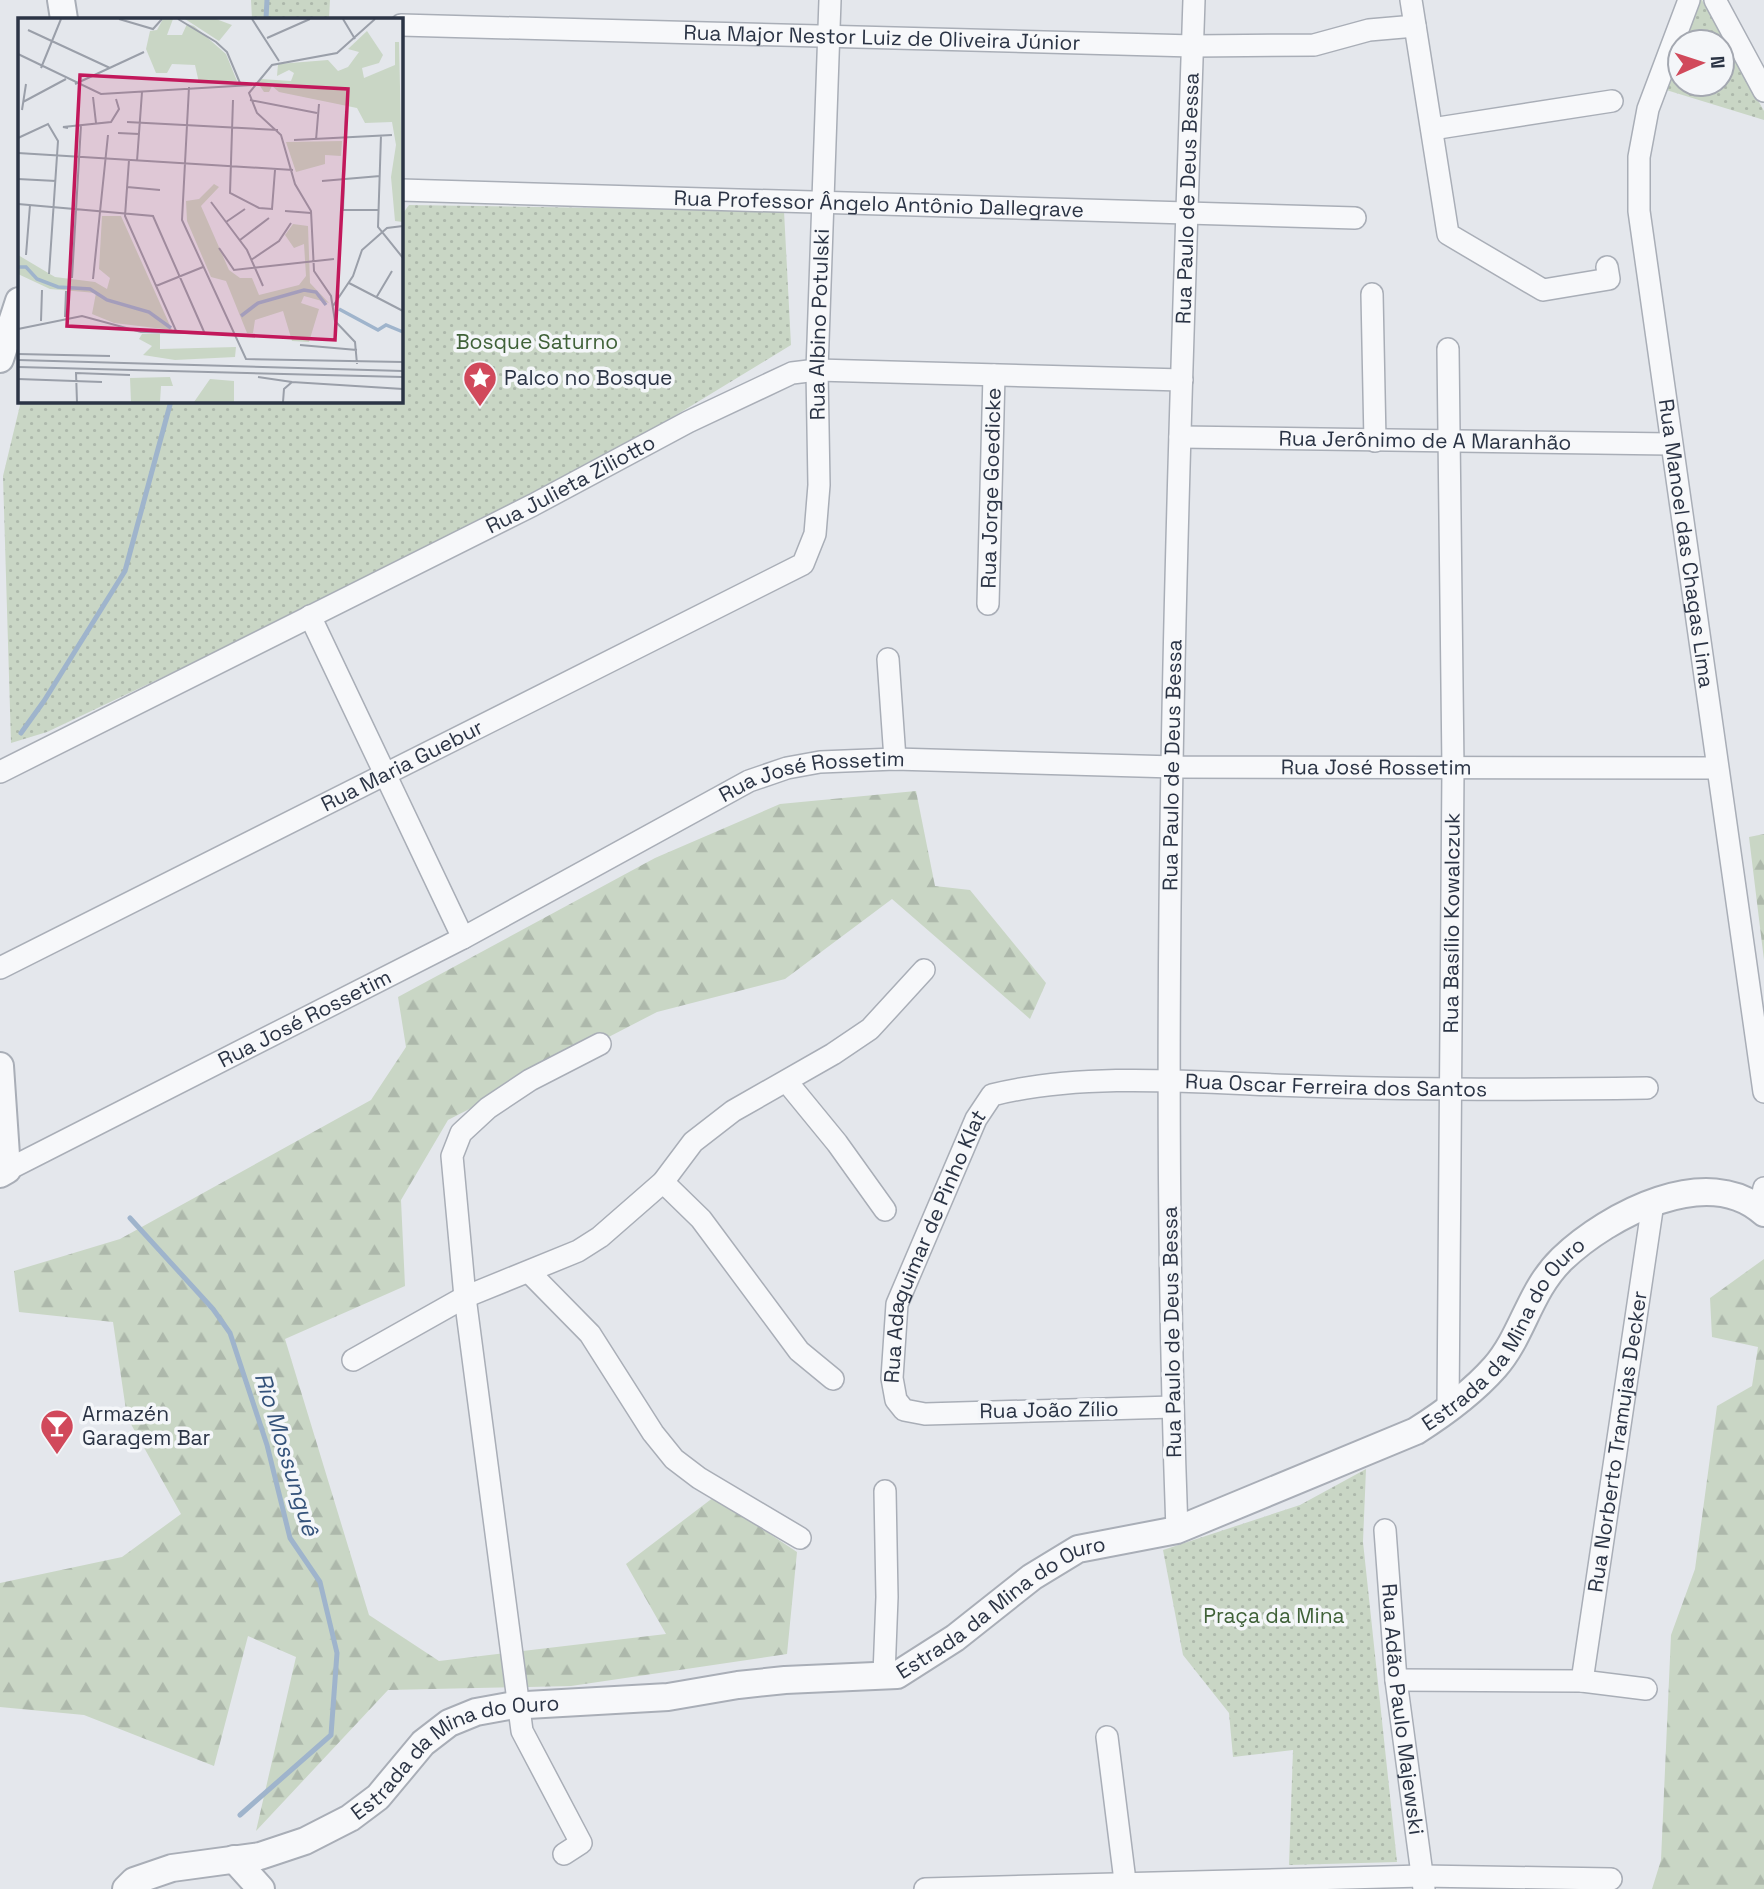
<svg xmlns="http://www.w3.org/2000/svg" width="1764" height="1889" font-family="'Space Grotesk',sans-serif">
<defs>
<pattern id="forest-firs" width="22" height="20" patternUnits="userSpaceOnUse" patternTransform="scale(1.75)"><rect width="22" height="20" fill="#c9d6c5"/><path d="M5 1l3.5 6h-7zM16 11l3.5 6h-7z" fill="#adb8ab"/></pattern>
<pattern id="park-dots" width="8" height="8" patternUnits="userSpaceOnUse" patternTransform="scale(1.75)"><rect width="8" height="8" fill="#c9d6c5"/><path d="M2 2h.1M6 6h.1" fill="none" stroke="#adb8ab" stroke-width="1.8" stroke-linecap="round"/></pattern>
</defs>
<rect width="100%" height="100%" fill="#e4e7ec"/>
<path fill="url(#forest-firs)" d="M 916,791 L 935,886 L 970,890 L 1046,983 L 1030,1019 L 892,899 L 785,979 L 657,1012 L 448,1120 L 401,1200 L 405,1286 L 285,1339 L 369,1615 L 439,1661 L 666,1634 L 626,1564 L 714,1497 L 797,1552 L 787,1654 L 571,1686 L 388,1690 L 256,1831 L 296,1657 L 248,1636 L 214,1766 L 84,1715 L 0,1707 L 0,1583 L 122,1557 L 181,1514 L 127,1417 L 113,1322 L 19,1312 L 14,1271 L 120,1239 L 371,1100 L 406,1047 L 398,997 L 655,858 L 780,804 Z
M 1764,834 L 1764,960 L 1749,837 Z
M 1764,1259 L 1764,1889 L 1652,1889 L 1661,1860 L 1671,1635 L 1695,1569 L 1717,1406 L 1752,1386 L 1758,1347 L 1712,1337 L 1710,1298 Z"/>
<path fill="url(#park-dots)" d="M 251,0 L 330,0 L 329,19 L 252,19 Z
M 1699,0 L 1702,0 L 1764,111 L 1764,120 L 1663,89 L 1680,47 L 1680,84 L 1722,84 L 1722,42 L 1682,42 Z
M 409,205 L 784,211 L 791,345 L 535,501 L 47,732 L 11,743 L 3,476 L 21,401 L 401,401 L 401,216 Z
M 1366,1469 L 1363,1542 L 1397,1862 L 1289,1865 L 1293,1750 L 1233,1757 L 1229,1713 L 1183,1655 L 1163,1550 L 1300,1505 Z"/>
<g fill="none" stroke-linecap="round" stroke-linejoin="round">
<path stroke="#9fb4cc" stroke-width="5" d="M 266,19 L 267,0
M 21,733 L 44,701 L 125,571 L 171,401
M 130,1218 L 213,1309 L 230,1333 L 267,1445 L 290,1538 L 320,1582 L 337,1653 L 331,1735 L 240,1815"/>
<g stroke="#a9aeb7" stroke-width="24">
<g id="minor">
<path d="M 1411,0 L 1448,234 L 1543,290 L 1609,279 L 1607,267"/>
<path id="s1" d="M 1689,0 L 1648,109 L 1639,157 L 1639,211 L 1764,1092"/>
<path d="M 1715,0 L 1764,91"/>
<path id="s2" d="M 401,25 L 1193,46 L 1314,45 L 1369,30 L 1415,26"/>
<path d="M 1432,129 L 1612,101"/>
<path id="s3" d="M 401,190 L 1355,218"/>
<path d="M 1372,294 L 1375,441"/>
<path id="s4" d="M 1180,437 L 1670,444"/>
<path id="s5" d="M 988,604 L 994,375"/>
<path d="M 310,616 L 463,938"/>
<path d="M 888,659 L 895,759"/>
<path id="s6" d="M 0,772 L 533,505 L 688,422 L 792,373 L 817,370 L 1182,380"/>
<path id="s7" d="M 0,968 L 803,564 L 815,534 L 819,485 L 817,370 L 830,0"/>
<path d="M 787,1082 L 837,1143 L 885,1210"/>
<path id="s8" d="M 7,1170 L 463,938 L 749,781 L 787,768 L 820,762 L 895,759 L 1174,767 L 1717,768"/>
<path d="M 663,1182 L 701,1219 L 799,1351 L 833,1379"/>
<path d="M 1760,1209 L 1764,1188"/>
<path d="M 529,1272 L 590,1334 L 653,1433 L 674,1459 L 699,1478 L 800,1538"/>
<path d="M 353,1360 L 465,1297 L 578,1251 L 600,1237 L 663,1182 L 693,1142 L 733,1111 L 833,1054 L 870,1029 L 924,970"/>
<path id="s9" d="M 1173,1407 L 925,1414 L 904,1410 L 896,1400 L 892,1378 L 897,1304 L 976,1119 L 992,1095 C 1087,1071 1205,1083 1303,1086 C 1418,1090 1532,1090 1647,1088"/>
<path id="s10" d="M 1448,1411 L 1453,769 L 1448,349"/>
<path id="s11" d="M 1177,1530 C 1158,1020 1177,510 1194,0"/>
<path id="s12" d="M 1385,1530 L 1396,1680 L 1424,1889"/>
<path d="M 884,1675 L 887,1597 L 885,1491"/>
<path d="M 1396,1680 L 1582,1681 L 1646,1689"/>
<path id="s13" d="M 1582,1681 L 1653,1203"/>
<path d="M 1107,1737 L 1126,1889"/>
<path d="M 564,1854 L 581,1843 L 522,1731 L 465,1297 L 452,1156 L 461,1133 L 488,1108 L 530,1080 L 600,1044"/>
<path d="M 925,1889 L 1422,1876 L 1611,1879"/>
</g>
</g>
<g stroke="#a9aeb7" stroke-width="30">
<g id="tertiary">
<path d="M 61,0 L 64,19"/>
<path d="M 0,359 L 19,301"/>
<path d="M 0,1066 L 7,1170 L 0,1174"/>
<path d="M 234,1859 L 261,1889"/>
<path id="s14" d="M 126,1889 L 134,1881 L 172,1868 L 260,1856 L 305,1841 L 350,1818 L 378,1797 L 423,1743 L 449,1723 L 476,1712 L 509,1706 L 668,1697 L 738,1685 L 785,1680 L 897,1675 L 955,1638 L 1032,1577 L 1078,1549 L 1177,1530 L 1416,1431 C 1446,1412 1472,1393 1495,1367 C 1523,1335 1529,1291 1562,1259 C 1608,1215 1708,1162 1764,1213"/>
</g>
</g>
<use href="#minor" stroke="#f7f8fa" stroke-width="21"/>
<use href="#tertiary" stroke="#f7f8fa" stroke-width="26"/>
</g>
<defs>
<g id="sight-pin" transform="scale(1.75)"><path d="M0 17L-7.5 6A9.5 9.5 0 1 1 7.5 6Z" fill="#d1495b" stroke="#f4f6f9"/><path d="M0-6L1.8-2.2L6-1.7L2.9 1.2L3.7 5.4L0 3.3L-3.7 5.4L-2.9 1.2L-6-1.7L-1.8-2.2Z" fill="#fff"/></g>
<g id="bar-pin" transform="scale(1.75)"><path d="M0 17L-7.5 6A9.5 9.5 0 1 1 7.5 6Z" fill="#d1495b" stroke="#f4f6f9"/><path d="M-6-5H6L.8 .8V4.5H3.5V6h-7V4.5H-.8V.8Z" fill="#fff"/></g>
</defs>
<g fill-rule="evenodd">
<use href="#sight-pin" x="480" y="378"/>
<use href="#bar-pin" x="57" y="1426"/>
</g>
<g text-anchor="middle" stroke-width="7" stroke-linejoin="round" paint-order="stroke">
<g font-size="21" fill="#2b3445" stroke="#f4f6f9">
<text dy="7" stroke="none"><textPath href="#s2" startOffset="481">Rua Major Nestor Luiz de Oliveira Júnior</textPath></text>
<text dy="7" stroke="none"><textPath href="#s11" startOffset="1332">Rua Paulo de Deus Bessa</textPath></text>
<text dy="7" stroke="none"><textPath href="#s3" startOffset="478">Rua Professor Ângelo Antônio Dallegrave</textPath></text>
<text dy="7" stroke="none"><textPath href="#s7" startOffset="1141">Rua Albino Potulski</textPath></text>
<text dy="7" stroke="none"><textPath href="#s4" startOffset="245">Rua Jerônimo de A Maranhão</textPath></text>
<text dy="7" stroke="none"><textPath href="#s6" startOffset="639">Rua Julieta Ziliotto</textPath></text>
<text dy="7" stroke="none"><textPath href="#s5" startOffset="116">Rua Jorge Goedicke</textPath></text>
<text dy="7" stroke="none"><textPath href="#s1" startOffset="555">Rua Manoel das Chagas Lima</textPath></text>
<text dy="7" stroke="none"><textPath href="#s7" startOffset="450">Rua Maria Guebur</textPath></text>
<text dy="7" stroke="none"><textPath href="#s11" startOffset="765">Rua Paulo de Deus Bessa</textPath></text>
<text dy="7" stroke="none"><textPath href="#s8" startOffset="1468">Rua José Rossetim</textPath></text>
<text dy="7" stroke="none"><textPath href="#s8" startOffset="901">Rua José Rossetim</textPath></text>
<text dy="7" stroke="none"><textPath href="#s10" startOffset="488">Rua Basílio Kowalczuk</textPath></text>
<text dy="7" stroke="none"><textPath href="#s8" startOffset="334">Rua José Rossetim</textPath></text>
<text dy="7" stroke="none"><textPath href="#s9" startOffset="954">Rua Oscar Ferreira dos Santos</textPath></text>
<text dy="7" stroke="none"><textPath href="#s9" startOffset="444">Rua Adaguimar de Pinho Klat</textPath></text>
<text transform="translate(1172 1332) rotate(-91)" y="7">Rua Paulo de Deus Bessa</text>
<text dy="7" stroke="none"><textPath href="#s14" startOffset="1542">Estrada da Mina do Ouro</textPath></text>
<text transform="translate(1049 1410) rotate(-1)" y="7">Rua João Zílio</text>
<text dy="7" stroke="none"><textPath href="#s13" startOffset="242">Rua Norberto Tramujas Decker</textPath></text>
<text dy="7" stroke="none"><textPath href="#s14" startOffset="954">Estrada da Mina do Ouro</textPath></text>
<text dy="7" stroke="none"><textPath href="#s12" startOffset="180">Rua Adão Paulo Majewski</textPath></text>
<text dy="7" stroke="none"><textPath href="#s14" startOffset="366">Estrada da Mina do Ouro</textPath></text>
</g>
<g font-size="21" fill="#3f6138" stroke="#f4f6f9">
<text x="537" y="349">Bosque Saturno</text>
<text x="1274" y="1623">Praça da Mina</text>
</g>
<g font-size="21" fill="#2b3445" stroke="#f4f6f9" text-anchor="start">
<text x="504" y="385">Palco no Bosque</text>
<text x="82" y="1421">Armazén<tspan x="82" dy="24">Garagem Bar</tspan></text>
</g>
<g font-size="23" font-style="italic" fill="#34527a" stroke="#f4f6f9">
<text transform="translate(287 1454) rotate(73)" y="8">Rio Mossunguê</text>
</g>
</g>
<g transform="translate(18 18)">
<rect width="385" height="385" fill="#e4e7ec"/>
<path d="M 145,1 L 155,1 L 149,17 L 164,17 L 169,6 L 176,8 L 208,36 L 219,63 L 181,65 L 177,47 L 154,46 L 149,55 L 138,55 L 128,31 L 132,13 L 139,12 ZM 167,1 L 198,1 L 214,7 L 201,23 ZM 349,13 L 365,37 L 361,45 L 344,50 L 346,60 L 377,47 L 377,24 L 381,24 L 385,204 L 377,203 L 373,159 L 378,127 L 374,104 L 347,105 L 339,90 L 261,74 L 254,68 L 251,74 L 246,74 L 240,65 L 243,61 L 273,63 L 276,55 L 271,52 L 259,58 L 260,46 L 310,42 L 320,53 L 330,49 L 341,34 L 330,31 ZM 196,166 L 201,169 L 183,188 L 211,252 L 222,260 L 234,260 L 241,277 L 281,267 L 288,258 L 286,226 L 276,230 L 267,217 L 275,206 L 290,208 L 292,265 L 311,285 L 286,278 L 283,285 L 301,291 L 291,324 L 274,323 L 265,293 L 237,302 L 235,315 L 229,315 L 208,263 L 193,259 L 169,203 L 168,183 L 181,181 ZM 124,316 L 142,316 L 142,331 L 218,329 L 217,339 L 157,342 L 125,337 L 134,328 L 121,321 ZM 152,359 L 155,368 L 143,368 L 142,384 L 113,384 L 112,360 ZM 192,361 L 216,363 L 216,384 L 176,384 Z" fill="#c9d6c5"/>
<path d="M 324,123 L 323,138 L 307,137 L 307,146 L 278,154 L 268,124 ZM 84,198 L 103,198 L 154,312 L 96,305 L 74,296 L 78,275 L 32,271 L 0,256 L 0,237 L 37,259 L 77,264 L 89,271 L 92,260 L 81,251 Z" fill="#c9d6c5"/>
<path fill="none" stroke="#9fb4cc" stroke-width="3.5" d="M 0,249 L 8,249 L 19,261 L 40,269 L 72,271 L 89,282 L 131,294 L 153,310M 321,291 L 360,312 L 368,307 L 385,314M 223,298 L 240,285 L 286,272 L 298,274 L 308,287"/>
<path fill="none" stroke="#9a9fa9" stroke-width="2" d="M 101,1 L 135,11 L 144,1M 160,1 L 198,24 L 209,34 L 222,65M 234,1 L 261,43M 325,1 L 337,21M 10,12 L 92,50M 249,20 L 292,1M 0,36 L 83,76 L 234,67M 23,50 L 43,1M 57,66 L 126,34M 171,69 L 164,202 L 228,341 L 385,344M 75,79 L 78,105M 215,82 L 212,175 L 241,190 L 254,191 L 257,152M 232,82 L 299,95M 5,84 L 48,61M 4,92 L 8,66M 328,93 L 325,192 L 360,192M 109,104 L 260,112M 50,110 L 45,109 L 93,104 L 101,91 L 98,81M 100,115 L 121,116M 363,117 L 360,209 L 385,240M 0,120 L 30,106 L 40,123 L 31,256M 276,122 L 374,117M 298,122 L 301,86M 0,135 L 275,152M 111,142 L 107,198 L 159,315M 119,143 L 124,74M 0,161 L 38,163M 304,163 L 362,158M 109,169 L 142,172M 193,184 L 229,232 L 245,268M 0,186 L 135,198 L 187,316M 267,193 L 293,195M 208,204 L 227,191M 222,222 L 251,200M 201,230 L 216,252 L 316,241M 8,237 L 12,187M 233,242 L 261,223 L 273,205M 54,260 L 63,107M 75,261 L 90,117M 331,265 L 385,293M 138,268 L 185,249M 358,280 L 374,253M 315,288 L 335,258 L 344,232 L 369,210 L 385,208M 47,299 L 48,273M 23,303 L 24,272M 0,311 L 64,298 L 123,314 L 215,316M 282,327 L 339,332M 0,336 L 92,338M 0,342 L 385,353M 339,346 L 337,324 L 317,303 L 313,278 L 296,253 L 293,193 L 277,166 L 263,117 L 239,95 L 231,75 L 254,47 L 319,35 L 357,1M 0,349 L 385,359M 240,359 L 274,364M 0,361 L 84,364M 59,384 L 58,355 L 112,357M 265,384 L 266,371 L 274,364 L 385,371"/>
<path fill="#c2185b" fill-opacity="0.15" stroke="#c2185b" stroke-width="3.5" d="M 62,57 L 330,71 L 317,322 L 49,308 Z"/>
<rect width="385" height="385" fill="none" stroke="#2b3445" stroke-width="3.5"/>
</g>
<g transform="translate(1701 63) rotate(87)"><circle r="33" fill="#f4f6f9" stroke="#a4a8b1" stroke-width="2"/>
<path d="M0-5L12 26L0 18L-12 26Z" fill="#d1495b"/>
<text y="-10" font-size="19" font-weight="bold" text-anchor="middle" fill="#2b3445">N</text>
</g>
</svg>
